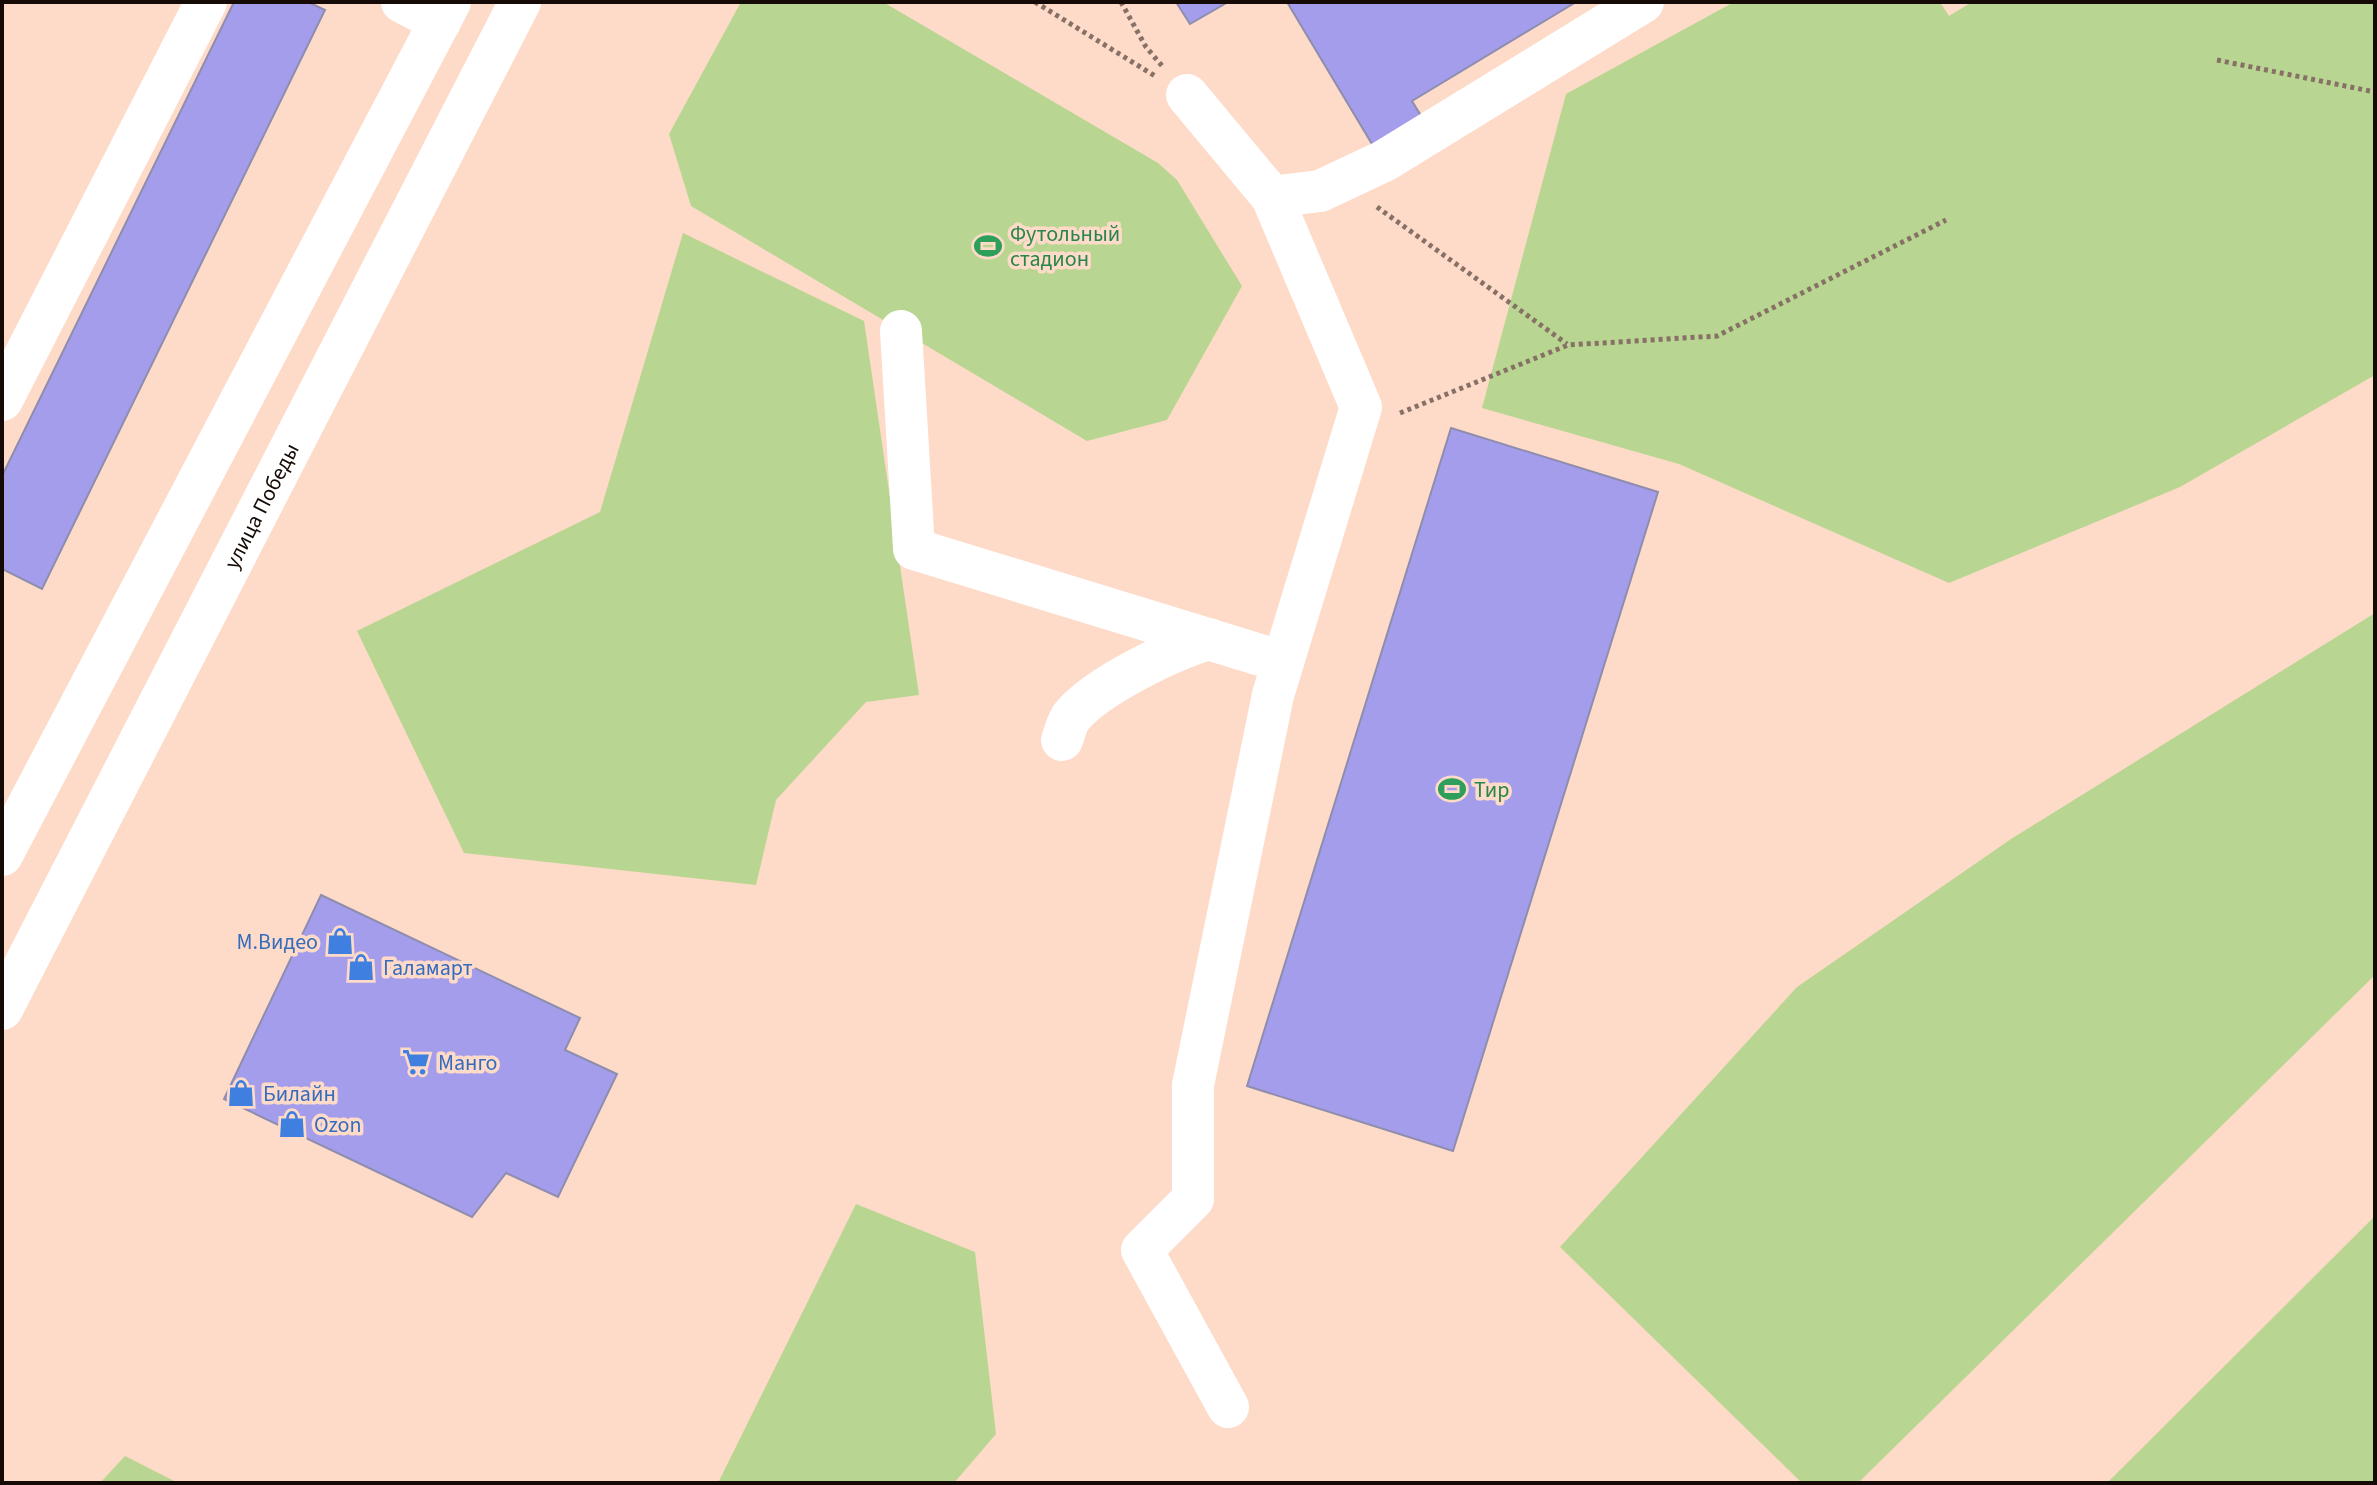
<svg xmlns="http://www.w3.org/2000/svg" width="2377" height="1485" font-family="'Source Sans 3',sans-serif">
<rect width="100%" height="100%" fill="#fedac8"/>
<path fill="#b8d691" d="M 741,2 L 883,2 L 1158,163 L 1177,180 L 1242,286 L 1167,420 L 1087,441 L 691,206 L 669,134 Z
M 1734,2 L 1940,2 L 1949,16 L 1972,2 L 2375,2 L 2375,375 L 2180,487 L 1949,583 L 1679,464 L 1482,408 L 1566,94 Z
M 683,233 L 864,321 L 919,695 L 866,702 L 776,800 L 756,885 L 464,853 L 357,631 L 600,512 Z
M 2375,613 L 2375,975 L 1858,1483 L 1802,1483 L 1560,1247 L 1797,987 L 2011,839 Z
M 856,1204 L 975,1252 L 996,1434 L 954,1483 L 718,1483 Z
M 2375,1216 L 2375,1483 L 2107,1483 Z
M 125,1456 L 178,1483 L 100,1483 Z"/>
<path fill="#a39dec" stroke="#8f8dad" stroke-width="2" d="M 234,2 L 308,2 L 325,10 L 42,589 L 2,569 L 2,476 Z
M 1176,2 L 1228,2 L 1190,24 Z
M 1287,2 L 1576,2 L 1412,101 L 1423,119 L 1375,149 Z
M 1451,428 L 1658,492 L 1453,1151 L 1247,1086 Z
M 321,895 L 580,1018 L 565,1050 L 617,1074 L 558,1197 L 506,1173 L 472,1217 L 224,1099 Z"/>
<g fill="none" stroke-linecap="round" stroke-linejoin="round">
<path stroke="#877065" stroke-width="5" stroke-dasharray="4 4" stroke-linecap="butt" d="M 1035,2 L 1155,76
M 1121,2 L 1146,47 L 1163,67
M 2217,60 L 2375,92
M 1377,207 L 1567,344
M 1400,413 L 1568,345 L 1717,336 L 1946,220"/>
<g stroke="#fff" stroke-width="42">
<path d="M 402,2 L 440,22"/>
<path d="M 1187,95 L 1272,197 L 1361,407 L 1273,695 L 1193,1085 L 1193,1199 L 1142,1250 L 1228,1407"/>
<path d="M 1272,197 L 1320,191 L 1384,161 L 1643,2"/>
<path d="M 901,331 L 914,549 L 1283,662"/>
<path d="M 2,400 L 206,2"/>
<path d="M 1062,740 C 1065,732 1067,722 1072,716 C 1097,686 1171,650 1209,639"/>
<path d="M 2,855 L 450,2"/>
<path id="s1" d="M 2,1009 L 520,2"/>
</g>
</g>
<defs>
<g id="stadium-bare" transform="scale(2.16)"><path d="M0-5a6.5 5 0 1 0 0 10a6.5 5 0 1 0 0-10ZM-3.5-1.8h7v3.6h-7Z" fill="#2e9e5b" stroke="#fedac8" stroke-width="2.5" paint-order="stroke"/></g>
<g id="shop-bare" transform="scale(2.16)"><path d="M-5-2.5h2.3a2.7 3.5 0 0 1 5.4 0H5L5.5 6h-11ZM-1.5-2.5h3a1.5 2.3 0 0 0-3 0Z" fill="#3f7fe0" stroke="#fedac8" stroke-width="2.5" paint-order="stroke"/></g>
<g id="supermarket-bare" transform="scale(2.16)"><path d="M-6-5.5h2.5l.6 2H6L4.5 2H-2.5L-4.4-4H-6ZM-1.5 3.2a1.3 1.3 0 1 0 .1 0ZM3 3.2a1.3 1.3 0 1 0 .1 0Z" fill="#3f7fe0" stroke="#fedac8" stroke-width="2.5" paint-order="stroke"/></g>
</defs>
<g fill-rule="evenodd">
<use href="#stadium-bare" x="988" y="246"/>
<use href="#stadium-bare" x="1452" y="789"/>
<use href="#shop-bare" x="340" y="941"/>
<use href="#shop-bare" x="361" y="967"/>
<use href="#supermarket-bare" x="416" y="1062"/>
<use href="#shop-bare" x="241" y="1093"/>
<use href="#shop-bare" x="292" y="1124"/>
</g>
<g text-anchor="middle" stroke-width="7" stroke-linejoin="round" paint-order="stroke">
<g font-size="22" fill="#27864d" stroke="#fedac8" text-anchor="start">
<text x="1010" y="241">Футольный<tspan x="1010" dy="25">стадион</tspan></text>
<text x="1474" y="797">Тир</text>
</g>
<g font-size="22" fill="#150a05" stroke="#fedac8">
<text dy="8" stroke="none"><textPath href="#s1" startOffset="566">улица Победы</textPath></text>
</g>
<g font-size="22" fill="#366cbe" stroke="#fedac8" text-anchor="start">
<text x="318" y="949" text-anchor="end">М.Видео</text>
<text x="383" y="975">Галамарт</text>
<text x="438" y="1070">Манго</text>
<text x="263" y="1101">Билайн</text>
<text x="314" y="1132">Ozon</text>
</g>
</g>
<rect width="2377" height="1485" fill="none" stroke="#150a05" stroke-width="8"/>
</svg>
